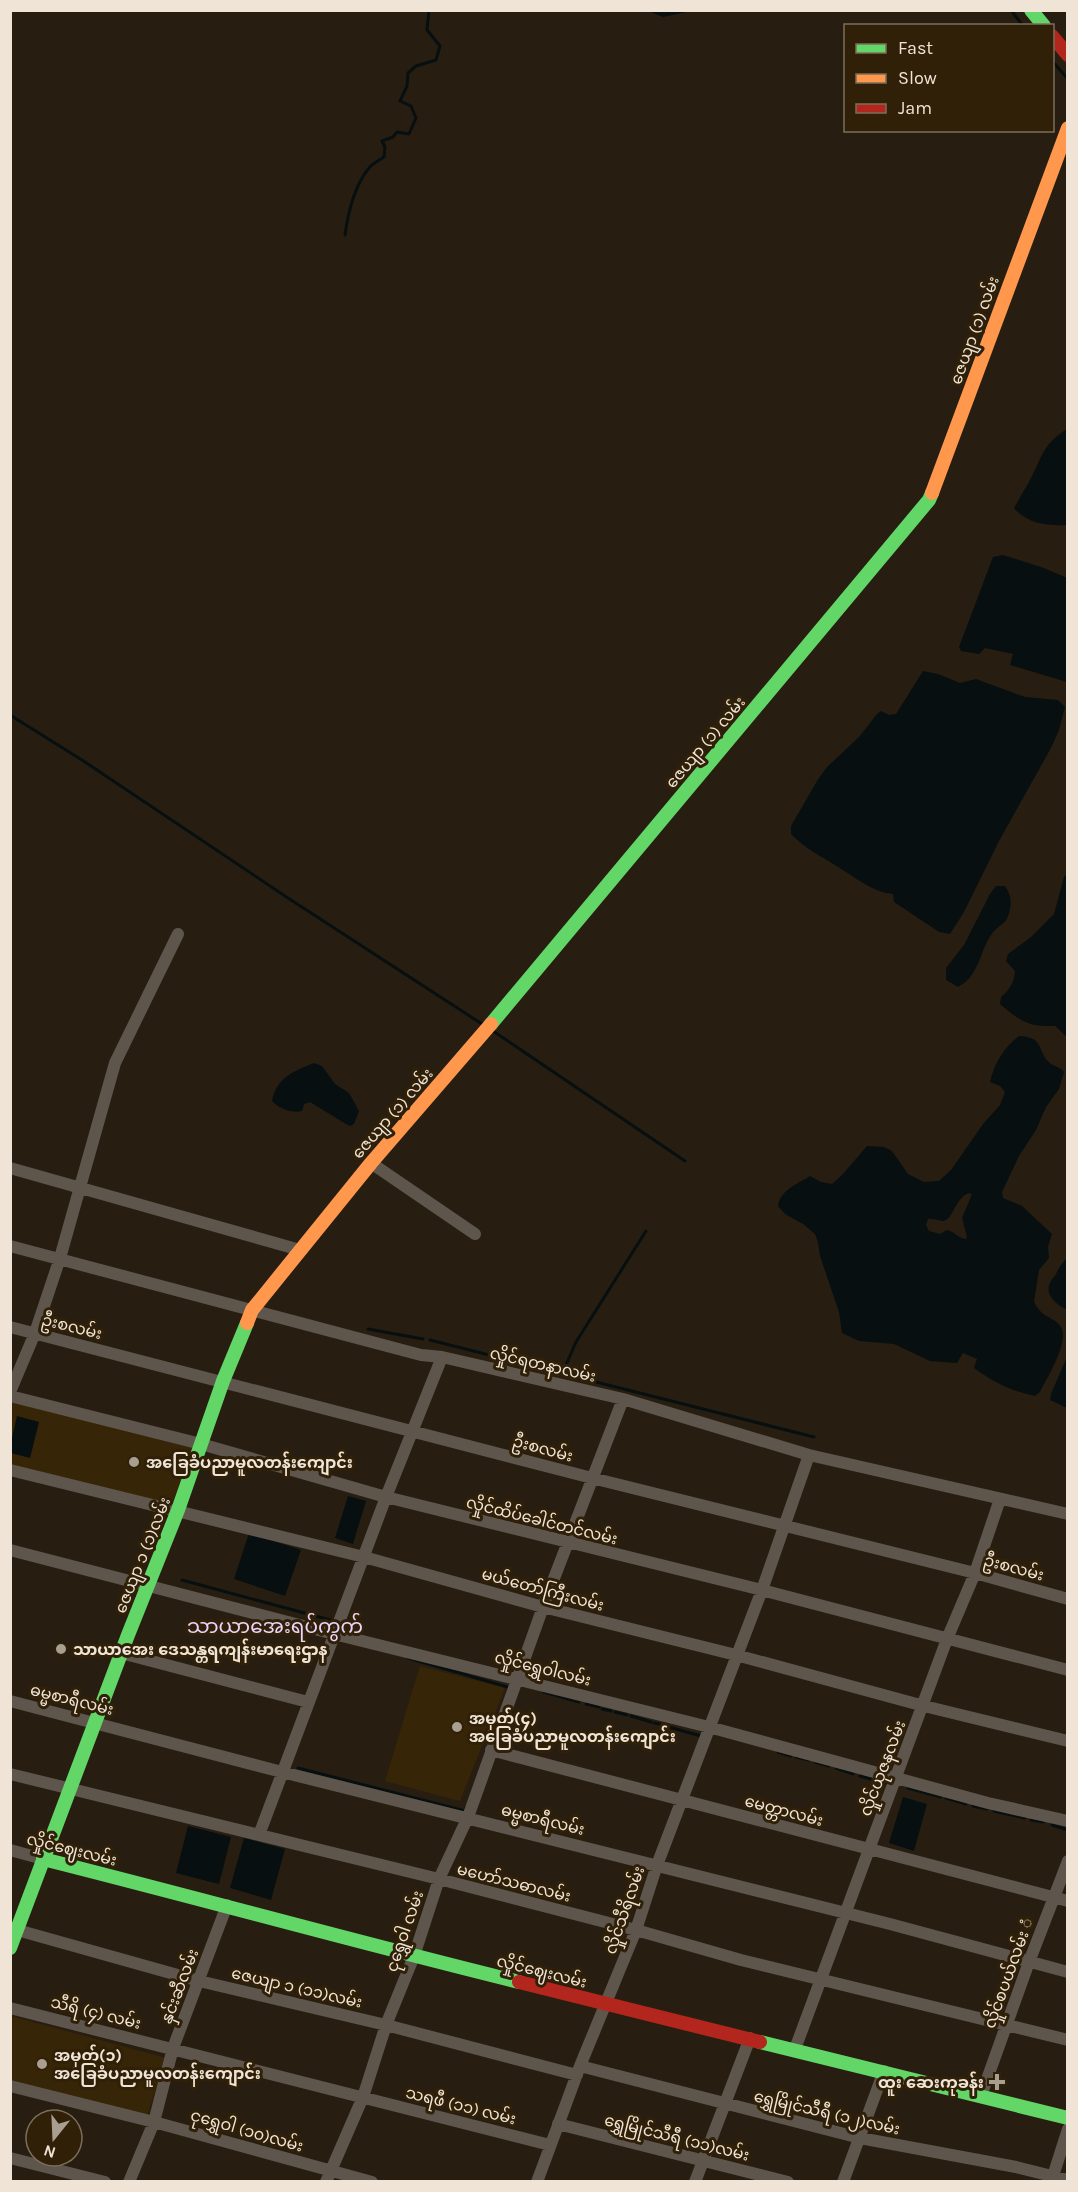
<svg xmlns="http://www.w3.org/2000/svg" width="1078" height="2192" font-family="Karla,'Noto Sans Myanmar',sans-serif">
<rect width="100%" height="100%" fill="#271e11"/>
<path fill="#372507" d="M 10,1401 L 193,1448 L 171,1506 L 11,1468 Z
M 420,1666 L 505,1688 L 460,1801 L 385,1781 Z
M 11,2016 L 166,2058 L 147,2116 L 11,2083 Z"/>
<path fill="#070f10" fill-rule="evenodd" d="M 648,11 L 692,11 L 663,17 Z
M 1067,429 L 1067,525 C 1048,526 1027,524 1014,508 C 1020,497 1027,486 1033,474 C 1044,452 1044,444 1067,429 Z
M 1003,555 L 1044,568 L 1067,578 L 1067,682 L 1010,665 L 1013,654 L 985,648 L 979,654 L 961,651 L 959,647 L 993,557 Z
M 923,671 L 938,674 L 960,683 L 976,679 L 1025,697 L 1058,700 L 1065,707 L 1059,730 L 1051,748 L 999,841 L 964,912 L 950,934 L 939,932 L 894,902 L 893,894 C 874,892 862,882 846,872 C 825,858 809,852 791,834 L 791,826 L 817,781 L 827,767 L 859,737 L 877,714 L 881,711 L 889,715 L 896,714 Z
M 1067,873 L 1067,1037 L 1055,1026 C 1028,1027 1020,1021 1000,1004 L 1001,997 C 1010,989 1014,983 1015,971 L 1006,961 L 1008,954 L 1031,937 L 1054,914 L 1064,877 Z
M 996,886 L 1005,886 C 1011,894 1012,904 1009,913 C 1007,923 1000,925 994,931 C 979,949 981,975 958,987 L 946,980 L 946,968 L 964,945 L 990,894 Z
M 1019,1036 C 1046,1037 1036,1052 1051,1064 C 1056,1067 1060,1067 1064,1072 L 1059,1089 L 1046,1107 L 1036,1130 L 1019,1156 L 1002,1192 L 1003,1198 L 1022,1206 L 1052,1234 L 1048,1247 L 1049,1258 L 1039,1270 L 1034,1302 C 1036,1306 1039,1310 1042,1313 C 1048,1318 1057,1320 1061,1327 C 1070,1341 1047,1378 1040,1392 L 1035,1396 C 1011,1391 993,1382 974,1368 L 977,1359 L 963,1353 L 957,1363 L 930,1361 L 894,1344 L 859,1341 L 842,1333 L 839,1312 L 820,1256 L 818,1242 L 815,1234 L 803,1224 L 785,1214 L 778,1206 C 780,1190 798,1184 810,1176 L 821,1182 L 832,1184 L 842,1175 L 867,1146 L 884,1147 L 892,1151 L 908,1174 L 924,1182 L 939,1181 L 951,1170 L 983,1124 L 1000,1105 L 1005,1092 L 1000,1086 L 990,1082 C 994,1064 1004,1047 1019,1036 ZM 969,1193 L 972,1194 L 962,1218 L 967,1237 L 966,1239 C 958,1238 955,1232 947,1230 L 940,1234 L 929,1231 L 926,1225 L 928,1219 C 933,1218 938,1221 943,1221 C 954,1219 954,1199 969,1193 Z
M 314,1063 L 322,1066 L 335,1084 L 349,1093 L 359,1111 L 354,1124 L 350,1126 L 346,1124 L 310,1102 L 304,1104 L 302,1111 C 293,1114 278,1108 272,1101 C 276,1078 294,1071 314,1063 Z
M 1067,1258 L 1067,1310 C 1058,1305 1044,1296 1050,1283 C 1051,1280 1054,1277 1056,1274 C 1059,1267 1062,1264 1067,1258 Z
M 1067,1348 L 1067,1408 L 1050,1400 L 1051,1394 L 1066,1359 Z
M 17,1416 L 39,1422 L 30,1458 L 11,1453 L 11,1442 Z
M 348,1496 L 366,1501 L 353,1544 L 335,1538 Z
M 249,1533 L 301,1550 L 285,1596 L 234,1579 Z
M 903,1797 L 927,1804 L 914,1851 L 889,1843 Z
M 188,1826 L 231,1837 L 219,1884 L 176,1873 Z
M 244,1838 L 285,1849 L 271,1900 L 230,1888 Z"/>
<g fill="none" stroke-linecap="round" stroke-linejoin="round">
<path stroke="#070f10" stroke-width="3" d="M 1011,10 L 1023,26
M 1052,61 L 1068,79
M 345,235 C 348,213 354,186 369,168 C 372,164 379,160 384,157 L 385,147 L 382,141 L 393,137 L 397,132 L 409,134 L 416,118 L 411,106 L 400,101 L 407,86 L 408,73 L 416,66 L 436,60 L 440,46 L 427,30 L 429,10
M 10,715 L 82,760 L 288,898 L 482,1024
M 493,1031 L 685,1161
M 368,1329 L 423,1339
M 430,1340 L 814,1437
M 563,1372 L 576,1342 L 646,1231
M 182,1580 L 334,1621
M 408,1658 L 511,1688
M 544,1692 L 579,1702
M 586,1704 L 599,1707
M 602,1709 L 611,1711
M 615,1712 L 627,1715
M 631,1716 L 651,1722
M 654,1723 L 660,1724
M 665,1726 L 701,1736
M 778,1752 L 791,1756
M 796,1757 L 809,1760
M 815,1762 L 829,1766
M 298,1768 L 465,1811 L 466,1807
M 836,1768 L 853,1774
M 860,1776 L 889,1784
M 908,1788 L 941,1797
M 946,1798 L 966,1804
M 973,1806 L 987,1809
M 994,1811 L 1025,1818
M 1031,1820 L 1043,1822
M 1052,1825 L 1068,1830"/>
<path stroke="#5e564c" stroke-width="12" d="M 371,1163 L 475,1234
M 10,1168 L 300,1250
M 10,1246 L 421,1355 L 442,1357 L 623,1399 L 809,1455 L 1068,1514
M 10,1327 L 592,1478 L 975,1573 L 1068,1599
M 10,1392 L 35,1333 L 60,1258 L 115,1063 L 178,934
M 10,1396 L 201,1444 L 386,1497 L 762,1590 L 1068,1670
M 10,1470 L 364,1557 L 543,1607 L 736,1655 L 924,1706 L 1068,1741
M 10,1550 L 334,1634 L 709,1727 L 988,1803 L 1068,1821
M 121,1653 L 308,1702
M 10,1701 L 282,1772 L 890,1924 L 1068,1972
M 491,1750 L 1068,1901
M 10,1774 L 439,1879 L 636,1930 L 741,1960 L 1068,2040
M 259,1835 L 386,1497 L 442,1357
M 10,1850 L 43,1859
M 10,1928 L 199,1981 L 386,2025 L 577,2075
M 10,2008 L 550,2145
M 795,2049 L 947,1639 L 975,1573 L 1000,1499
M 580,2066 L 860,2138 L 1016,2167 L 1068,2180
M 10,2086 L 154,2122 L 372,2182
M 981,2096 L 1029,1962 L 1068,1861
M 558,2124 L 788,2182
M 10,2158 L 105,2182
M 1053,2176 L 1068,2129
M 129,2182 L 154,2122 L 173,2048 L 227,1905
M 326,2182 L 363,2097 L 386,2025 L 414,1956 L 439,1879 L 468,1817 L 543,1607 L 623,1399
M 537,2182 L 580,2066 L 636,1930 L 657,1865 L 762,1590 L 809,1455
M 695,2182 L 750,2038
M 843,2182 L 884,2071"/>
<path stroke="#63d668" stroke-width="14" d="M 1031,10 L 1044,26
M 491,1024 L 929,500 L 932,493
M 43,1859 C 202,1899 360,1943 519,1982
M 10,1948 L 128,1635 L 178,1510 L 223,1381 L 247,1323
M 760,2042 L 1068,2118"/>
<path stroke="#ff974d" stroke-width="14" d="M 932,493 L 1068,128
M 247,1323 L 252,1310 L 371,1163 L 491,1024"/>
<path stroke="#b3261e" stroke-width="14" d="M 1052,36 L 1068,55
M 519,1982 L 760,2042"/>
</g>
<g fill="#a99f91" stroke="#302008" stroke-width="2">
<circle cx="134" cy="1462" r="6"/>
<circle cx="61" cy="1649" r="6"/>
<circle cx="457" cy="1727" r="6"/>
<circle cx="42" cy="2064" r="6"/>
<path d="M994 2073h6v6h6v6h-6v6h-6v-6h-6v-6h6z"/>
</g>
<g text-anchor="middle" stroke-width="6" stroke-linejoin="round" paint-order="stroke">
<g font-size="16" fill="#efe4d6" stroke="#302008">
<text transform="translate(974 330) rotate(-70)" y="6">ဇေယျာ (၁) လမ်း</text>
<text transform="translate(705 742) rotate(-50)" y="6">ဇေယျာ (၁) လမ်း</text>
<text transform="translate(392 1113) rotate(-49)" y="6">ဇေယျာ (၁) လမ်း</text>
<text transform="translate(72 1326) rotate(14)" y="6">ဦးစလမ်း</text>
<text transform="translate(543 1364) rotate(13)" y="6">လှိုင်ရတနာလမ်း</text>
<text transform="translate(543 1448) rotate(15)" y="6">ဦးစလမ်း</text>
<text transform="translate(542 1520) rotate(14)" y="6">လှိုင်ထိပ်ခေါင်တင်လမ်း</text>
<text transform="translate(142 1555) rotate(-68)" y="6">ဇေယျာ ၁ (၁)လမ်း</text>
<text transform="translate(1014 1567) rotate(15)" y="6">ဦးစလမ်း</text>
<text transform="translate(543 1589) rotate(15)" y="6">မယ်တော်ကြီးလမ်း</text>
<text transform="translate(543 1668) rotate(14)" y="6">လှိုင်ရွှေဝါလမ်း</text>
<text transform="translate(72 1699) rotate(14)" y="6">ဓမ္မစာရီလမ်း</text>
<text transform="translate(882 1768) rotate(-69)" y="6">လှိုင်ယုဇနလမ်း</text>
<text transform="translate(784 1810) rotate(15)" y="6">မေတ္တာလမ်း</text>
<text transform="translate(543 1819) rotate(14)" y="6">ဓမ္မစာရီလမ်း</text>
<text transform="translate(72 1849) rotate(14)" y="6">လှိုင်ဈေးလမ်း</text>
<text transform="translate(514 1882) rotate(14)" y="6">မဟော်သဓာလမ်း</text>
<text transform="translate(624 1910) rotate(-71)" y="6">လှိုင်သီရိလမ်း</text>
<text transform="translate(404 1931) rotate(-71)" y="6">ငုရွှေဝါ လမ်း</text>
<text transform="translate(542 1971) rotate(14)" y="6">လှိုင်ဈေးလမ်း</text>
<text transform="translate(1008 1973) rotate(-70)" y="6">လှိုင်စပယ်လမ်း ံ</text>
<text transform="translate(179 1986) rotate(-69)" y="6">နှင်းဆီလမ်း</text>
<text transform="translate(297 1987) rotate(13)" y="6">ဇေယျာ ၁ (၁၁)လမ်း</text>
<text transform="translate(96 2012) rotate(14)" y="6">သီရိ (၄) လမ်း</text>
<text transform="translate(461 2105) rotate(14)" y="6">သရဖီ (၁၁) လမ်း</text>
<text transform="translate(827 2112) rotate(13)" y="6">ရွှေမြိုင်သီရီ (၁၂)လမ်း</text>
<text transform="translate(247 2130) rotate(16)" y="6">ငုရွှေဝါ (၁၀)လမ်း</text>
<text transform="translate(677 2137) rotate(14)" y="6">ရွှေမြိုင်သီရီ (၁၁)လမ်း</text>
</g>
<g font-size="16" font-weight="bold" fill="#efe4d6" stroke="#302008" text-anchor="start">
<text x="146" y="1468">အခြေခံပညာမူလတန်းကျောင်း</text>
<text x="73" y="1655">သာယာအေး ဒေသန္တရကျန်းမာရေးဌာန</text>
<text x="469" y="1724">အမှတ်(၄)<tspan x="469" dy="18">အခြေခံပညာမူလတန်းကျောင်း</tspan></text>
<text x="54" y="2061">အမှတ်(၁)<tspan x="54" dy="18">အခြေခံပညာမူလတန်းကျောင်း</tspan></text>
<text x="984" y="2088" text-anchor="end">ထူး ဆေးကုခန်း</text>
</g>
<g font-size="20" fill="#ecd4fc" stroke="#302008">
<text x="275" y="1633">သာယာအေးရပ်ကွက်</text>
</g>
</g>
<rect width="1078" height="2192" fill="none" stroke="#efe4d6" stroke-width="24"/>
<rect x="844" y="24" width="210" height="108" fill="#302008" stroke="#7c6e5a" stroke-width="1.5"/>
<rect x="856" y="44" width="30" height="9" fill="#63d668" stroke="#7c6e5a" stroke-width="1.5"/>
<text x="898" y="54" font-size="18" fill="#efe4d6">Fast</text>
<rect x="856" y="74" width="30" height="9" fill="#ff974d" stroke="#7c6e5a" stroke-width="1.5"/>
<text x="898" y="84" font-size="18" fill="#efe4d6">Slow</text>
<rect x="856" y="104" width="30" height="9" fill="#b3261e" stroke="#7c6e5a" stroke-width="1.5"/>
<text x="898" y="114" font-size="18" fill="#efe4d6">Jam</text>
<g transform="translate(54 2138) rotate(198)"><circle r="28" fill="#302008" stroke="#7c6e5a" stroke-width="1.5"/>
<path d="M0-4.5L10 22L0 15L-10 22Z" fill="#a99f91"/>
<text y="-9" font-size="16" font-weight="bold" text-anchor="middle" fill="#efe4d6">N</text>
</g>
</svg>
